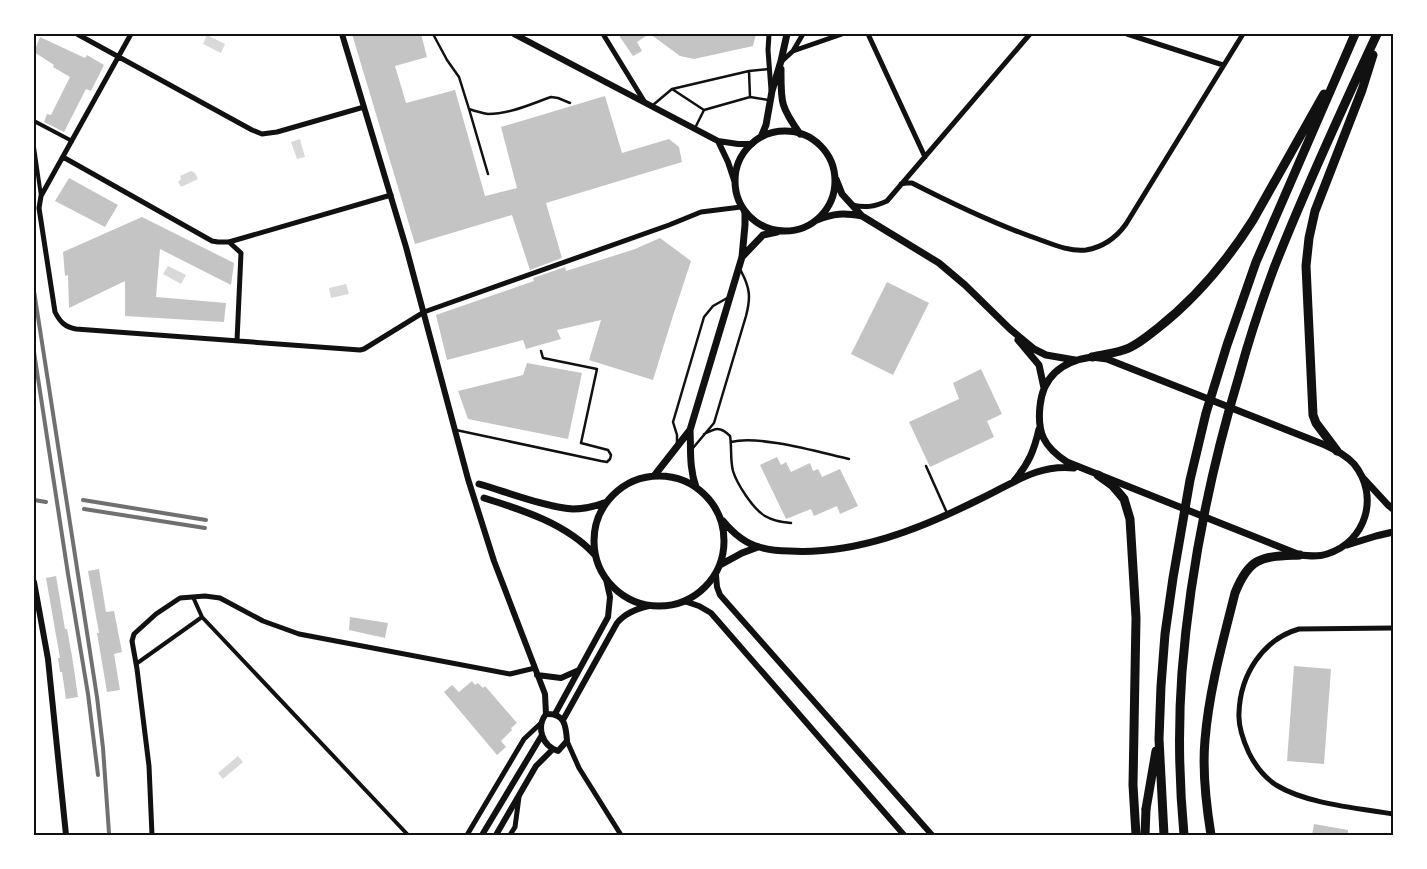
<svg xmlns="http://www.w3.org/2000/svg" width="1427" height="869" font-family="Jost,sans-serif">
<rect width="100%" height="100%" fill="#fff"/>
<path fill="#d9d9d9" d="M 207,35 L 225,44 L 221,53 L 203,44 Z
M 300,139 L 305,157 L 297,159 L 291,142 Z
M 191,171 L 195,173 L 198,179 L 181,187 L 178,182 L 181,179 L 180,176 Z
M 168,266 L 186,275 L 181,284 L 163,274 Z
M 346,284 L 349,294 L 331,298 L 329,288 Z
M 238,756 L 243,762 L 223,779 L 218,773 Z"/>
<path fill="#c4c4c4" d="M 352,34 L 421,34 L 427,57 L 395,66 L 406,103 L 455,90 L 485,196 L 517,188 L 501,127 L 605,96 L 622,153 L 669,139 L 679,147 L 682,162 L 546,203 L 562,258 L 530,270 L 512,215 L 415,244 Z
M 618,34 L 649,34 L 637,42 L 642,51 L 633,56 Z
M 650,34 L 756,34 L 753,46 L 694,59 L 680,56 Z
M 40,37 L 85,58 L 87,55 L 104,65 L 91,91 L 86,89 L 64,132 L 44,122 L 47,114 L 51,115 L 70,77 L 53,67 L 54,65 L 34,52 Z
M 69,178 L 118,205 L 105,227 L 55,201 Z
M 142,217 L 234,263 L 231,285 L 160,249 L 156,297 L 226,303 L 224,322 L 125,316 L 125,281 L 69,308 L 68,275 L 65,276 L 63,252 Z
M 660,238 L 691,261 L 671,322 L 653,380 L 589,360 L 601,320 L 557,330 L 561,339 L 526,349 L 523,340 L 447,360 L 436,315 L 534,281 L 533,278 L 565,267 L 566,271 L 635,249 Z
M 887,282 L 929,303 L 893,375 L 851,354 Z
M 527,363 L 582,373 L 568,439 L 468,419 L 458,391 L 523,375 Z
M 981,369 L 1002,414 L 987,421 L 994,437 L 930,467 L 909,422 L 959,399 L 953,383 Z
M 777,457 L 781,465 L 786,462 L 791,472 L 810,463 L 813,471 L 818,469 L 822,477 L 840,469 L 858,506 L 840,514 L 837,506 L 814,516 L 811,509 L 786,519 L 760,465 Z
M 99,569 L 106,612 L 114,611 L 122,652 L 114,654 L 120,690 L 107,692 L 97,633 L 99,633 L 88,571 Z
M 56,576 L 65,629 L 67,629 L 72,656 L 78,697 L 66,699 L 62,672 L 60,672 L 58,658 L 60,658 L 46,578 Z
M 350,617 L 388,623 L 385,638 L 349,630 Z
M 1294,666 L 1331,669 L 1324,764 L 1287,761 Z
M 472,681 L 475,685 L 478,683 L 483,688 L 485,686 L 517,723 L 511,728 L 512,730 L 501,741 L 506,747 L 497,755 L 444,692 L 452,685 L 459,692 Z
M 1314,824 L 1348,830 L 1348,835 L 1312,835 Z"/>
<g fill="none" stroke-linecap="round" stroke-linejoin="round">
<path stroke="#111" stroke-width="2.5" d="M 433,34 L 447,60 L 459,77 L 469,109
M 749,71 L 750,97
M 672,89 L 704,110 L 750,97 L 769,100
M 653,105 L 672,89 L 749,71 L 769,69
M 695,128 L 704,110
M 488,174 L 469,109 C 475,111 482,113 488,114 C 510,114 531,104 551,97 L 558,98 L 570,103
M 456,430 L 601,461 L 607,462 L 610,459 L 611,455 L 608,450 L 581,443 L 597,369 L 543,358 L 541,351
M 704,434 C 716,428 720,426 730,436 C 732,447 730,460 733,471 C 737,484 753,509 765,516 C 773,521 782,522 791,523
M 731,442 C 760,435 818,452 849,459
M 677,444 L 677,435 L 673,422 L 704,317 L 713,306 L 729,297
M 693,448 L 714,423 L 746,316 C 751,297 750,288 741,271
M 926,466 L 947,513"/>
<path stroke="#111" stroke-width="4" d="M 34,121 L 72,141
M 34,147 L 41,196
M 193,597 L 202,617 L 408,835
M 136,664 L 202,617"/>
<path stroke="#111" stroke-width="5" d="M 77,34 L 252,130 L 262,134 L 277,132 L 364,107
M 131,34 L 41,196 L 39,208 L 55,312 C 60,322 65,327 76,329 L 360,350 L 364,349 L 424,312 L 669,225 L 701,212 L 741,207
M 603,34 L 644,101
M 769,34 L 768,50 L 771,90
M 868,34 L 925,157
M 1127,34 L 1223,65
M 793,51 L 842,34
M 782,61 L 793,51 L 803,34
M 63,157 L 212,241 L 218,242 L 229,242 L 391,195
M 901,184 L 906,183 L 912,183 C 953,204 994,224 1038,239 C 1052,244 1070,252 1086,250 C 1104,247 1116,238 1126,224 L 1243,34
M 852,205 C 865,208 874,207 887,201 L 1030,34
M 229,242 L 241,253 L 237,341
M 1393,628 L 1299,629 C 1263,639 1240,675 1239,713 C 1238,727 1243,740 1249,753 C 1255,765 1264,777 1276,785 C 1307,804 1357,808 1393,814
M 567,741 L 579,768 L 621,835
M 152,835 L 149,766 L 137,669 L 132,641 L 134,634 L 156,614 L 180,598 L 205,596 L 220,598 L 263,621 L 299,634 L 510,674 L 535,668
M 467,835 L 524,739 L 540,724
M 510,835 L 515,827 L 519,797"/>
<path stroke="#111" stroke-width="6" d="M 342,34 L 406,247 L 468,479 L 494,561 L 545,694 L 546,714
M 514,34 L 718,141 L 738,144 L 752,144
M 718,141 L 728,162 L 734,180
M 716,575 L 717,587 L 720,595 L 932,835
M 34,582 L 48,659 L 66,835
M 684,601 L 699,606 L 711,613 L 904,835
M 537,675 L 561,678 L 579,670
M 546,714 C 565,713 566,726 567,741 L 558,751 C 542,746 536,727 546,714 Z
M 555,714 L 608,617 L 610,597 L 606,579
M 563,720 L 617,623 C 625,613 636,609 649,606
M 482,835 L 542,735
M 496,835 L 536,766 L 553,749"/>
<path stroke="#111" stroke-width="7" d="M 781,69 C 781,102 780,106 800,134
M735 181a50 50 0 1 1 100 0a50 50 0 1 1-100 0Z
M 761,137 L 766,125 L 772,91 L 781,61 L 787,34
M 836,179 L 842,194 L 862,216 L 939,263 L 965,285 L 1010,329 L 1034,349 L 1046,355 L 1075,360
M 817,220 C 834,213 844,213 862,216
M 742,257 L 763,235 L 777,232
M 1018,340 L 1039,365 L 1044,388
M 1092,357 L 1107,359 L 1117,363 L 1325,445 C 1336,450 1346,455 1354,464 C 1380,496 1366,542 1327,554 C 1318,557 1309,556 1300,555 L 1067,462 C 1044,447 1037,433 1040,406 C 1043,375 1063,361 1092,357 Z
M594 541a65 65 0 1 1 130 0a65 65 0 1 1-130 0Z
M 654,476 L 690,430
M 1364,479 L 1388,505 L 1393,509
M 1014,481 C 1029,463 1034,451 1039,429
M 479,484 C 507,492 545,507 573,509 C 585,509 596,506 607,502
M 696,487 C 689,468 691,449 690,430 L 742,257 L 745,225 L 745,213 L 744,210
M 484,498 C 523,510 567,524 595,555
M 723,521 C 733,533 744,543 759,547 C 769,550 779,551 789,551 C 855,555 920,529 978,500 C 1011,485 1036,464 1074,468
M 1347,545 L 1376,536 L 1393,532
M 720,565 L 742,553 L 758,547"/>
<path stroke="#111" stroke-width="9" d="M 1098,475 L 1112,485 L 1119,493 L 1124,499 L 1130,519 L 1136,618 L 1133,785 L 1136,835
M 1145,835 L 1146,809
M 1211,835 C 1206,804 1202,772 1205,740 C 1209,690 1223,641 1235,593 C 1250,555 1263,557 1300,555"/>
<path stroke="#111" stroke-width="9" d="M 1092,357 C 1105,354 1118,353 1129,348 C 1140,343 1149,335 1158,328 C 1196,298 1227,261 1253,220 L 1324,94
M 1337,451 L 1316,423 L 1313,415 L 1306,266 L 1309,238 L 1315,211 L 1362,90 L 1373,55
M 1146,809 L 1156,751
M 1164,835 L 1159,739 L 1161,686 L 1165,634 L 1173,578 L 1190,480 L 1206,413 L 1227,345 L 1256,262 L 1355,34
M 1184,835 C 1179,781 1178,726 1182,672 C 1190,571 1210,472 1239,376 C 1249,339 1261,303 1274,268 C 1305,189 1341,111 1377,34"/>
<path stroke="#707070" stroke-width="4" d="M 34,291 L 97,697 L 103,748 L 109,833
M 34,352 L 68,574 L 88,694 L 98,775
M 34,500 L 46,502
M 83,500 L 206,520
M 84,509 L 205,528"/>
</g>
<rect width="1427" height="869" fill="none" stroke="#ffffff" stroke-width="70"/>
<rect x="35" y="35" width="1357" height="799" fill="none" stroke="#111" stroke-width="2"/>
</svg>
